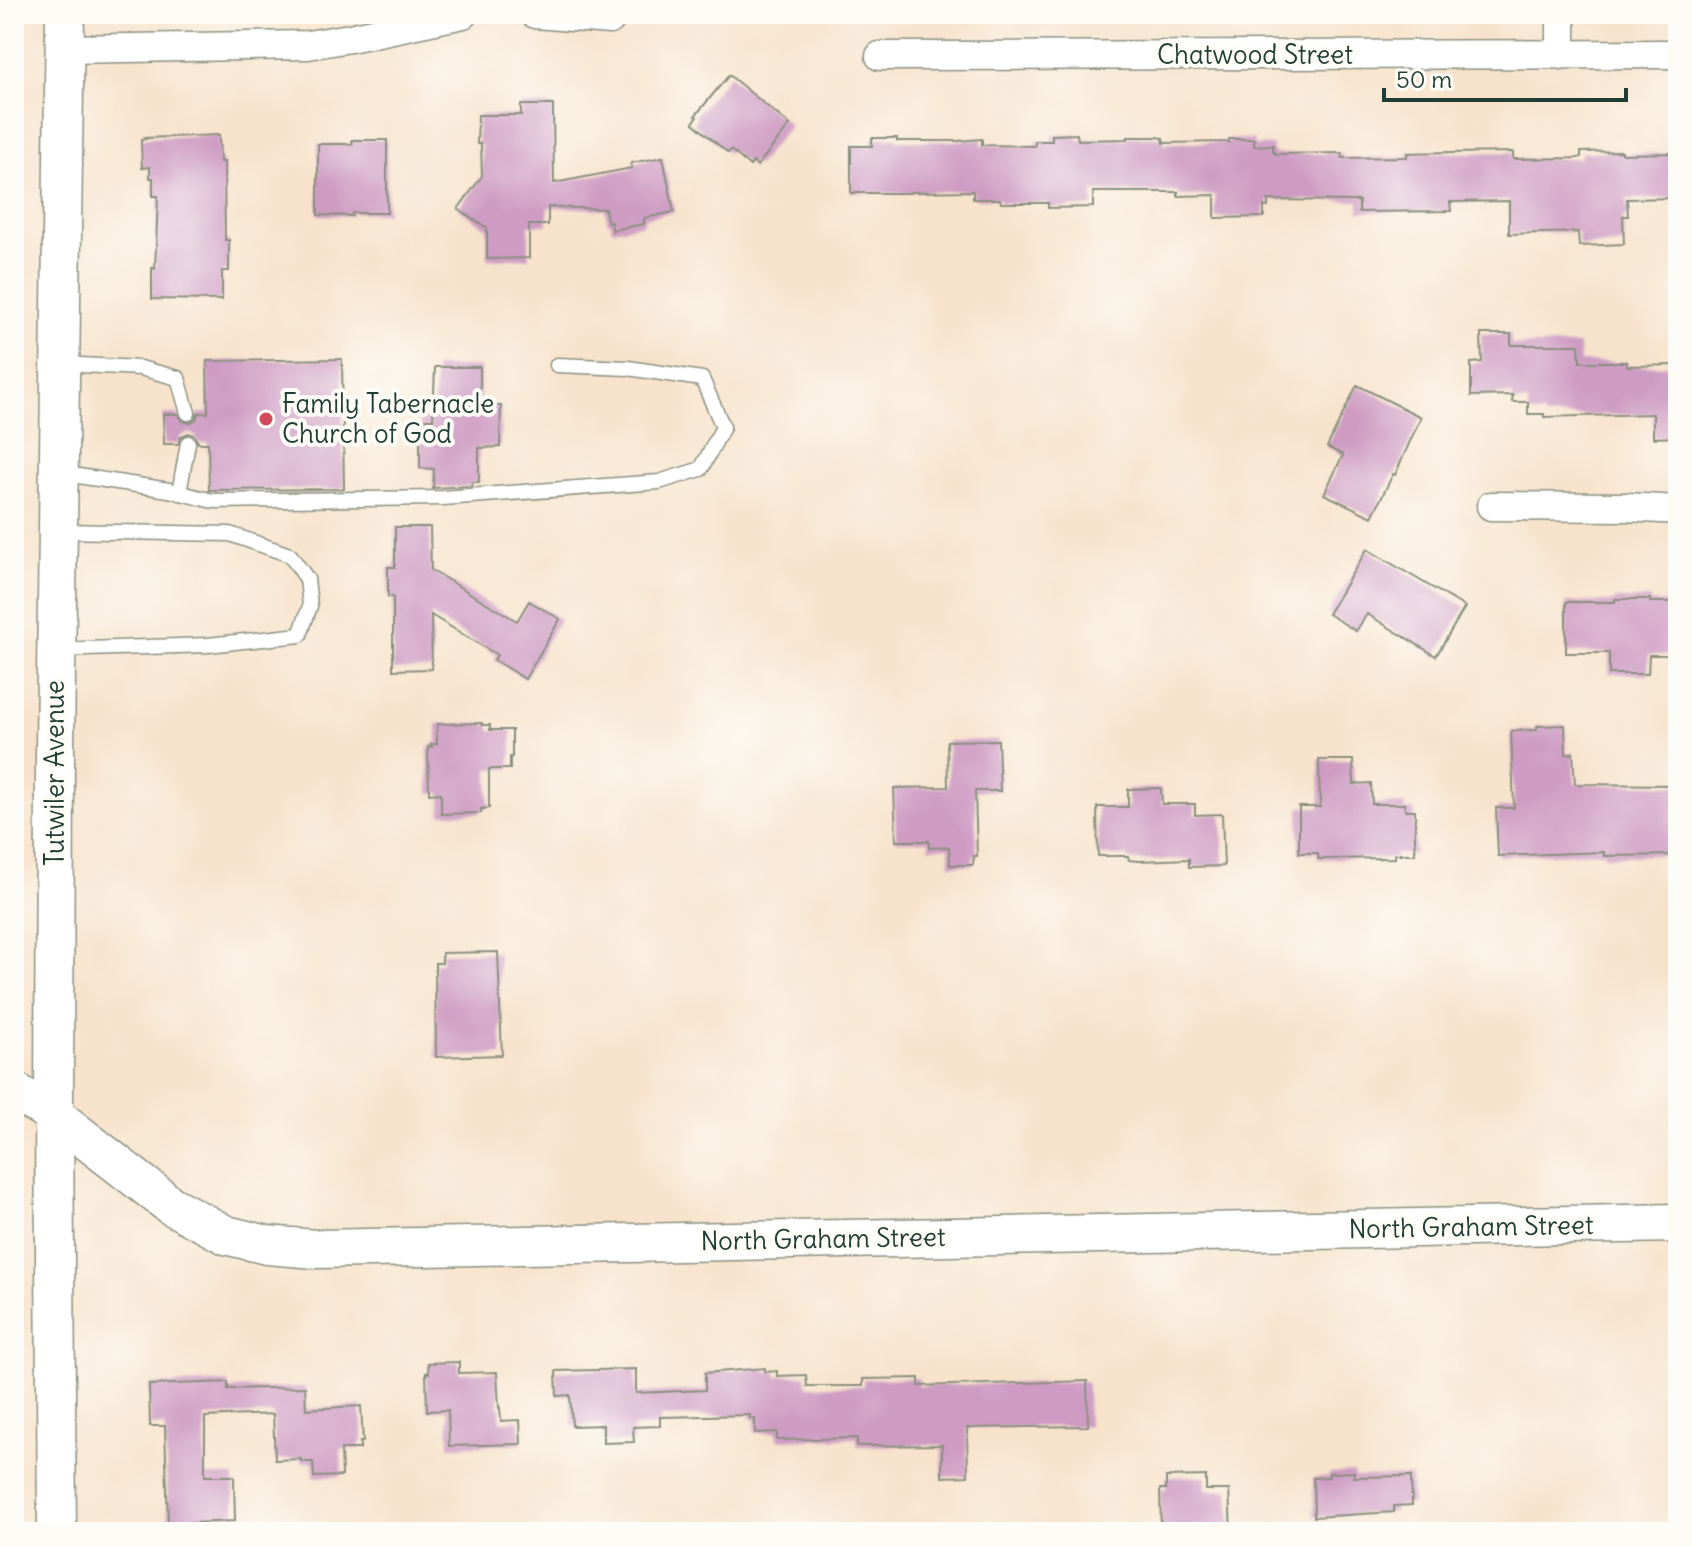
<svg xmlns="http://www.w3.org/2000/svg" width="1692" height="1546" font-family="Delius,sans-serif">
<rect width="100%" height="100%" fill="#fdfcf7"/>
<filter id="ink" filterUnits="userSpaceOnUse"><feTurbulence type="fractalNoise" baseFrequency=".0125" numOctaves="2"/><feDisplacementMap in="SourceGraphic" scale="16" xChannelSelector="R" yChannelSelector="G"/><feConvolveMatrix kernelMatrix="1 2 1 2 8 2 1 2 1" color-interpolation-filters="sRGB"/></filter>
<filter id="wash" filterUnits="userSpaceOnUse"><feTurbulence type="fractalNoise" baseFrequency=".006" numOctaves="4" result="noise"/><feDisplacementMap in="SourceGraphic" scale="32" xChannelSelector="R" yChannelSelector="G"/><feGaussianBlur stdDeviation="1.8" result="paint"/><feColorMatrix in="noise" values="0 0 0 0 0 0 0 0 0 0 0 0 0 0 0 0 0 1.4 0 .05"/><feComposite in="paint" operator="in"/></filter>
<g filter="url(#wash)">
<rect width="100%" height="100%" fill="#f7e3cc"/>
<path fill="#efd0e5" d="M 14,14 L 19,14 L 14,981 Z"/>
<g id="blocks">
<path fill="#ce9bc3" d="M 729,75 L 790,125 L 757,166 L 753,162 L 750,166 L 731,150 L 728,153 L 693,123 L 697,117 L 695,116 Z
M 521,105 L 553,105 L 554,183 L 632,168 L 631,163 L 663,157 L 674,212 L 644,218 L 644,224 L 612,230 L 611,222 L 608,223 L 605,209 L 548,207 L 548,225 L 529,225 L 529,258 L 487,259 L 487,228 L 458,209 L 482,176 L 481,144 L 477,144 L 478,115 L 521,115 Z
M 1077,134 L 1078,140 L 1128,139 L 1128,137 L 1158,137 L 1163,138 L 1164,143 L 1229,142 L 1229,139 L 1254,139 L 1254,146 L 1273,145 L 1273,152 L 1275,152 L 1275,154 L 1342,153 L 1343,158 L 1407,157 L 1407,153 L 1448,152 L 1449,153 L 1513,152 L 1513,159 L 1578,158 L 1581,157 L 1581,152 L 1622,151 L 1622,154 L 1678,153 L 1678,198 L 1627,199 L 1628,216 L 1623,216 L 1624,244 L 1579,246 L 1578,232 L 1509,234 L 1509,201 L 1450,202 L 1451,211 L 1359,212 L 1359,201 L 1268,200 L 1268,207 L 1264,206 L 1264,217 L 1215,218 L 1215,195 L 1178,196 L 1178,192 L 1093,192 L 1093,207 L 1048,208 L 1048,203 L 1001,203 L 1000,199 L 973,199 L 973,191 L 911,192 L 911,193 L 851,193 L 851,146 L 872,146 L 872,138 L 897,138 L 897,141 L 957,141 L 982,139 L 982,145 L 1035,146 L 1035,141 L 1052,141 L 1052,135 Z
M 219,135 L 220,162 L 224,162 L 225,240 L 229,240 L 229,271 L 222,271 L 222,300 L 152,299 L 152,268 L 155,269 L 158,196 L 153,196 L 153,178 L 150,178 L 150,167 L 142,168 L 141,140 L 146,139 L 145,138 Z
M 352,140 L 387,140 L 387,213 L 352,213 L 352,216 L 318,215 L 318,144 L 353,144 Z
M 1481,334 L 1511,334 L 1511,345 L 1579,345 L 1580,362 L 1627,362 L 1627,366 L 1678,365 L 1678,437 L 1653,438 L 1653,414 L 1544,417 L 1544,414 L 1528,414 L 1528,402 L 1512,402 L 1513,395 L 1471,396 L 1471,363 L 1482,362 Z
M 342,359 L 344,489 L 209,490 L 208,443 L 198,443 L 195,436 L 189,433 L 181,436 L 178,444 L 164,444 L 163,414 L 178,414 L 182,421 L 190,423 L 196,419 L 198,413 L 208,413 L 207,361 Z
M 435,367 L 480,367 L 480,406 L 501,406 L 500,447 L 479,448 L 479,482 L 472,482 L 472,486 L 433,488 L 434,469 L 420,468 L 420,419 L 433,419 Z
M 1357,385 L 1421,417 L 1395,475 L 1393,474 L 1372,517 L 1324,494 L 1343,455 L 1327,447 Z
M 395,527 L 430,527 L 431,570 L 517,621 L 529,601 L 560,619 L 525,679 L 494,660 L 497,655 L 431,615 L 432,669 L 393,670 L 393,597 L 388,597 L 388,567 L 395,567 Z
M 1367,549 L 1465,607 L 1436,656 L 1367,614 L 1356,631 L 1328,614 Z
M 1615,599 L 1650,599 L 1650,602 L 1678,602 L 1678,655 L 1649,655 L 1648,674 L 1609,674 L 1609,653 L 1566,653 L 1566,602 L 1615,602 Z
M 482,723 L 482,725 L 490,725 L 490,730 L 512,730 L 512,757 L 510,757 L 510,769 L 489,769 L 489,808 L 481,809 L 481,813 L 441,814 L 441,793 L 429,794 L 428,747 L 432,747 L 431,744 L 437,744 L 437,724 Z
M 1565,725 L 1566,754 L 1573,753 L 1575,784 L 1678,785 L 1678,855 L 1604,856 L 1604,852 L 1498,856 L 1496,808 L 1514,808 L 1511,731 L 1537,730 L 1537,726 Z
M 998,740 L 1000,791 L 975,791 L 977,856 L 974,856 L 973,865 L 950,865 L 949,847 L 929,848 L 929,841 L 896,841 L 894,788 L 948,787 L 947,741 Z
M 1319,760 L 1353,760 L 1354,784 L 1371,783 L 1372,804 L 1405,804 L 1405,810 L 1415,810 L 1415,854 L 1395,854 L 1395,858 L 1318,859 L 1318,853 L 1299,853 L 1299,807 L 1320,807 Z
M 1161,788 L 1162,804 L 1195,804 L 1195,815 L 1222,814 L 1224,866 L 1189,867 L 1189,859 L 1139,861 L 1129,860 L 1128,856 L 1098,856 L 1097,807 L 1128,807 L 1128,789 Z
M 498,952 L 502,1055 L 436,1057 L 435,963 L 442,963 L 442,953 Z
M 459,1362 L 459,1373 L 497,1372 L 499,1408 L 500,1408 L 501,1421 L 520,1420 L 521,1444 L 449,1446 L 448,1410 L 427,1411 L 426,1373 L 429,1373 L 428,1363 Z
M 765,1368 L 765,1372 L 777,1371 L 777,1376 L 806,1375 L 807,1386 L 863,1386 L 863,1379 L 919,1378 L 919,1386 L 1087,1381 L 1088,1426 L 967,1428 L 968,1476 L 942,1477 L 942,1445 L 857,1446 L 857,1438 L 777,1440 L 777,1432 L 755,1433 L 755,1419 L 750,1419 L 750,1415 L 660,1417 L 660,1426 L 633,1427 L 634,1442 L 603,1443 L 603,1425 L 572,1426 L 570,1395 L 557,1396 L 556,1371 L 636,1369 L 636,1393 L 705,1390 L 705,1373 Z
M 228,1382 L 228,1389 L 305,1387 L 306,1409 L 361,1406 L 363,1442 L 360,1442 L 360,1449 L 341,1449 L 342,1476 L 314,1477 L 313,1462 L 301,1462 L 301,1459 L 275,1460 L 273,1414 L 205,1417 L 205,1476 L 234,1476 L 235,1521 L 168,1524 L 165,1426 L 150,1426 L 149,1385 Z
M 1354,1472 L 1354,1477 L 1411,1476 L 1412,1505 L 1394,1506 L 1394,1512 L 1314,1517 L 1313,1478 L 1329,1477 L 1329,1473 Z
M 1206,1476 L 1206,1490 L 1229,1490 L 1231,1532 L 1161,1532 L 1160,1489 L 1166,1489 L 1166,1477 Z"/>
</g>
</g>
<g filter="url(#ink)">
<use href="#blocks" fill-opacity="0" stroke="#8b9080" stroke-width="2"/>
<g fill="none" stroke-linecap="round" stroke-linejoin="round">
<g stroke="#8b9080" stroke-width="17">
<path id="lane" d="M 61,364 L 140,368 L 178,378 L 188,413
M 59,473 L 169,490 L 213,501 L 443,498 L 659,482 L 701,469 L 723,427 L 702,379 L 628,368 L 557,365
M 179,493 L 188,443
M 56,650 L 208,645 L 300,635 L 310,606 L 307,579 L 290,555 L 230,534 L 58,531"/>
</g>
<g stroke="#8b9080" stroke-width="31">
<path id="street" d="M 535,14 L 610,20
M 1561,14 L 1561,55
M 65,49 L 308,45 L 350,38 L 463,14
M 880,56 L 1678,54
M 1491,506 L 1626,507 L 1678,510"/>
</g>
<g stroke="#8b9080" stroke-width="41">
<path id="secondary" d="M 14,1091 L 54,1115 L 170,1205 L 226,1235 L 267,1245 L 316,1249 L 1678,1223
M 57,1532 L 54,1115 L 55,746 L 65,14"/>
</g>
<use href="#lane" stroke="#fff" stroke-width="14"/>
<use href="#street" stroke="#fff" stroke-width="28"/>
<use href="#secondary" stroke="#fff" stroke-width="38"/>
</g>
</g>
<circle fill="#d1495b" stroke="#fdfcf7" stroke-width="3" cx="266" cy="419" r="8"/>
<g text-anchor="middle" stroke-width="8" stroke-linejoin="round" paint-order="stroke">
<g font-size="26" fill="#1f3d34" stroke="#fdfcf7">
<text x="1255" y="64">Chatwood Street</text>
<text transform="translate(55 773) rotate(-90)" y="9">Tutwiler Avenue</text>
<text transform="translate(1471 1227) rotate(-1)" y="9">North Graham Street</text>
<text transform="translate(823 1239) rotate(-1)" y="9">North Graham Street</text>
</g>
<g font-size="26" fill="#1f3d34" stroke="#fdfcf7" text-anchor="start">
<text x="282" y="413">Family Tabernacle<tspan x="282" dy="30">Church of God</tspan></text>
</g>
</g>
<rect width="1692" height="1546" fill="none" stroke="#fdfcf7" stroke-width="48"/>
<path d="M1384 88v12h242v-12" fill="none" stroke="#1f3d34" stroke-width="4"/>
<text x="1396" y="88" font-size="24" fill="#1f3d34" stroke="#fdfcf7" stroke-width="6" paint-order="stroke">50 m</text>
</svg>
